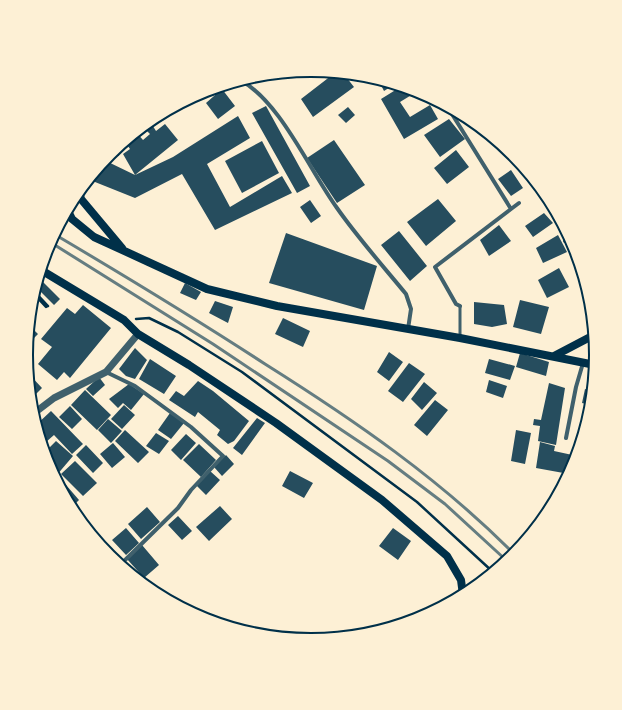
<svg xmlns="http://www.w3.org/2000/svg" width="622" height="710" font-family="'Source Sans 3',sans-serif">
<rect width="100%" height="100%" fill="#fdf0d5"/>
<path fill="#264d5e" d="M 336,72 L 343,73 L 354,87 L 313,117 L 301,99 Z
M 378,79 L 395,84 L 384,91 Z
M 402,86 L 418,91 L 400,102 L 410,117 L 430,105 L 438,119 L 404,139 L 381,99 Z
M 222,89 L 235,106 L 218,119 L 206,103 Z
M 193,97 L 155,123 L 152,119 L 153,118 Z
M 266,106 L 310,186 L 297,193 L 252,113 Z
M 348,107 L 355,115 L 346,123 L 338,115 Z
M 238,116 L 250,138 L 207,164 L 230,207 L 282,176 L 292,193 L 215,230 L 182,174 L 135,198 L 90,180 L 104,160 L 135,175 L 173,157 Z
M 449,119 L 465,139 L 440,157 L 424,135 Z
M 151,123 L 156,131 L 165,124 L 178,140 L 135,175 L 123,154 L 130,149 L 125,142 L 136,132 L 143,140 L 150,134 L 145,129 Z
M 334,140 L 365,185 L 337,203 L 307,158 Z
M 262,141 L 279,173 L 242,193 L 225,161 Z
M 120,144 L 119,156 L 108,155 L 110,153 Z
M 456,150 L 469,167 L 447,184 L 434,168 Z
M 511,170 L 523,188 L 511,196 L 498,179 Z
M 438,199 L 456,221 L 426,246 L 407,222 Z
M 310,200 L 321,216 L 311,223 L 300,207 Z
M 544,213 L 553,223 L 533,237 L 525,226 Z
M 499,225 L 511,241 L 489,256 L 480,240 Z
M 399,231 L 427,266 L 410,281 L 381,245 Z
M 286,233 L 377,266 L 364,310 L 269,283 Z
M 558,235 L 567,252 L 543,263 L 536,248 Z
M 559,268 L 569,287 L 547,298 L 538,280 Z
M 42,281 L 60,299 L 54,305 L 36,287 Z
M 185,283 L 201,292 L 196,300 L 180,293 Z
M 520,300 L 549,307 L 541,334 L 513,327 Z
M 215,301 L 233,307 L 228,323 L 209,313 Z
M 474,302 L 504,305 L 507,324 L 492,327 L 474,324 Z
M 83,305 L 111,328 L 70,378 L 64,372 L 57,380 L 38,364 L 52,347 L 41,339 L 67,308 L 75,314 Z
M 283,318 L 310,331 L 303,347 L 275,334 Z
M 29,325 L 38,334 L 32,340 L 28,336 Z
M 135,348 L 147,360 L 135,379 L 126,376 L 119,369 Z
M 389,352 L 403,362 L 389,381 L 377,372 Z
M 520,353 L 549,362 L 546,376 L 516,367 Z
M 150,359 L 176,376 L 164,394 L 139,379 Z
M 489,359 L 515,366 L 510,380 L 485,373 Z
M 409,363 L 425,374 L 403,402 L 388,391 Z
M 28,373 L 42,388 L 34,396 L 30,392 Z
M 99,377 L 105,385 L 93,396 L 86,389 Z
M 489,380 L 507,386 L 503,398 L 486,392 Z
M 198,381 L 213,391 L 249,421 L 234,441 L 228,444 L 217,435 L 220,430 L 198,412 L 195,417 L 169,400 L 176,391 L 184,396 Z
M 424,382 L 437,393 L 422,410 L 411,399 Z
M 549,383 L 565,388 L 556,445 L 538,441 L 540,426 L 533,425 L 534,419 L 541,420 Z
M 129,384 L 144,394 L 131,410 L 123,403 L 118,408 L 109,399 Z
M 585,389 L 592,391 L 591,405 L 582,403 Z
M 85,390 L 111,415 L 97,430 L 71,405 Z
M 435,400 L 448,410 L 427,436 L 414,425 Z
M 124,405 L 135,415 L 122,429 L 111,419 Z
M 70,406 L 82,419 L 72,429 L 59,417 Z
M 51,411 L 83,444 L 72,454 L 54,435 L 46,442 L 39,435 L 36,425 Z
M 170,413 L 184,423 L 171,439 L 158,430 Z
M 257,418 L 265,423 L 242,455 L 233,448 Z
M 108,419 L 122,431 L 111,443 L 98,430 Z
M 125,430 L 149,452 L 138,463 L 115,441 Z
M 516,430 L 531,433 L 525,464 L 511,461 Z
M 156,433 L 169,441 L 159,454 L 146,446 Z
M 186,434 L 196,443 L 181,460 L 171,450 Z
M 56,441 L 73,456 L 56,476 L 48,464 L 44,453 Z
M 540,442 L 555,446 L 554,451 L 577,456 L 569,474 L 536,468 Z
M 113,443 L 125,457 L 112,468 L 100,454 Z
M 199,444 L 216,460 L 201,477 L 183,460 Z
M 86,445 L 103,463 L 93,473 L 76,455 Z
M 226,455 L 234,464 L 222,476 L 214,467 Z
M 75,461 L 97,483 L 83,496 L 61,474 Z
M 210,471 L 220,480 L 206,495 L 196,485 Z
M 290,471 L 313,483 L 304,498 L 282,486 Z
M 60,478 L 79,500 L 71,508 L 57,481 Z
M 220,506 L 232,519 L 209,541 L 196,527 Z
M 147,507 L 160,522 L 141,539 L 128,524 Z
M 178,516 L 192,531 L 182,540 L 168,525 Z
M 126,528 L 139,543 L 126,555 L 112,540 Z
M 393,528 L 411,541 L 398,560 L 379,546 Z
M 142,545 L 159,565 L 144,578 L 127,559 Z"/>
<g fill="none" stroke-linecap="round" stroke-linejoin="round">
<path stroke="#003049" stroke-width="2.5" d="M 34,291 L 48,306
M 33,293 L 46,307 L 48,306
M 136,319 L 149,318 L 178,332 L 242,372 L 417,502 L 493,572"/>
<path stroke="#3f606c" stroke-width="3" d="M 460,338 L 460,306"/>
<path stroke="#3f606c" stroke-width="4" d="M 240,80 C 280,101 310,171 337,208 C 358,238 383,266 406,294 L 411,309 L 408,329
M 447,106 L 511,209 L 519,203
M 565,241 L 570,239
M 460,306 L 456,304 L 435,267 L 511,209
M 106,372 L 135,386 L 191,427 L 223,456 L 191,490 L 178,508 L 120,565
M 566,438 L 576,387 L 583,363"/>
<path stroke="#3f606c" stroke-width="7" d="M 33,414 L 54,398 L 106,372 L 138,334"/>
<path stroke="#003049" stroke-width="8" d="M 79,191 L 81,199 L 122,248
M 67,209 L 72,219 L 94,237 L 207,289 L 277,306 L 460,338 L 595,365
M 41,270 L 124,320 L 138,334 L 189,365 L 276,423 L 382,500 L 447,556 L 461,580 L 463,595
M 554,356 L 594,335"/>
<path stroke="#657d81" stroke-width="3" d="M 54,234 C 125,276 196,319 265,364 C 354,420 440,479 514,554
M 50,242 L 213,344 L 388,461 L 445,504 L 507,561"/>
</g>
<path d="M0 0H622V710H0ZM33 355a278 278 0 1 1 556 0a278 278 0 1 1-556 0Z" fill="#fdf0d5" fill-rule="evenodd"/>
<path fill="none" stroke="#003049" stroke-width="2" d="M33 355a278 278 0 1 1 556 0a278 278 0 1 1-556 0Z"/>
</svg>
